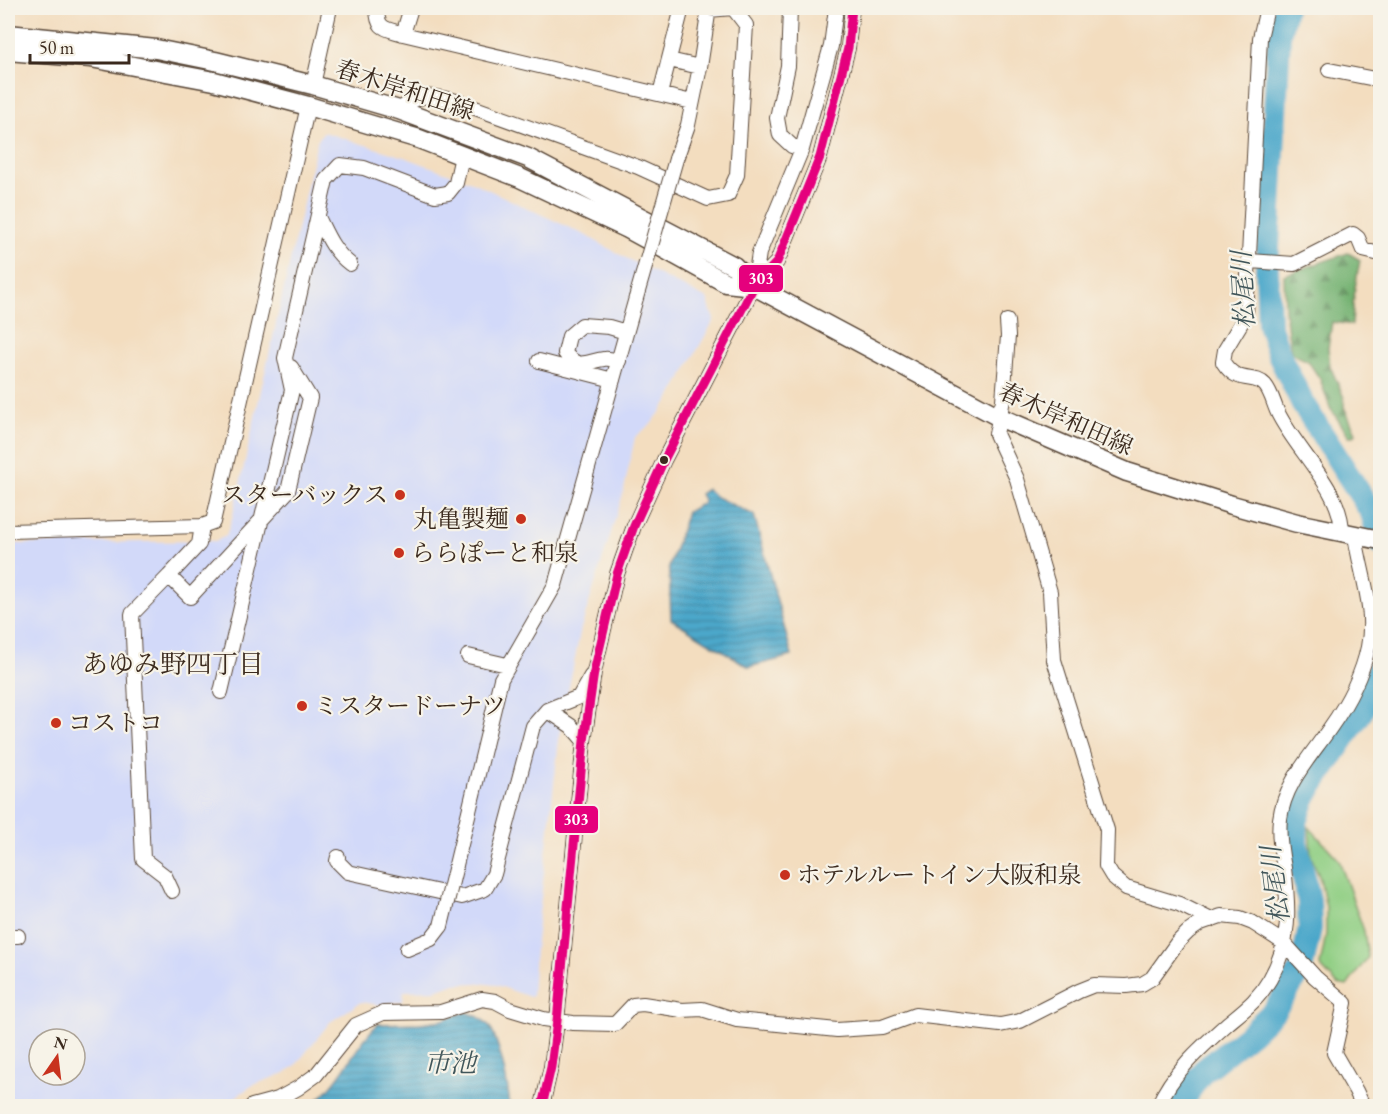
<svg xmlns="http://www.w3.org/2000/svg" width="1388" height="1114" font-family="'EB Garamond','Noto Serif JP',serif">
<defs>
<pattern id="forest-firs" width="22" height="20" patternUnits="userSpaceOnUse" patternTransform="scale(1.5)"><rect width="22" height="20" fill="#75b272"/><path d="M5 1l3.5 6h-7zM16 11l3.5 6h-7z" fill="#61915d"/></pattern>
<pattern id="water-rules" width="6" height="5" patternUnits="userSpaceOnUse" patternTransform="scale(1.5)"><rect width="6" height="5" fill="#4ca7ca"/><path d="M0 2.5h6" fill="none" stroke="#4088a3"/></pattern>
</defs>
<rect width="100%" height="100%" fill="#f7f3e8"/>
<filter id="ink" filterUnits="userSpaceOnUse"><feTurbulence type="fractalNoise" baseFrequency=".0167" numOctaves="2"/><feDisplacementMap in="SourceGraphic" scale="12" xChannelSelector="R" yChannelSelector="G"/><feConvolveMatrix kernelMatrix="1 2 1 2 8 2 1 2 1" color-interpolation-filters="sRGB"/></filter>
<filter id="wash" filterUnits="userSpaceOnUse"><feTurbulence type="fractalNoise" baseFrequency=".008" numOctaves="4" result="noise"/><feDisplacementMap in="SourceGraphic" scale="24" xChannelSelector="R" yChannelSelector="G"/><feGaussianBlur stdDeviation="1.35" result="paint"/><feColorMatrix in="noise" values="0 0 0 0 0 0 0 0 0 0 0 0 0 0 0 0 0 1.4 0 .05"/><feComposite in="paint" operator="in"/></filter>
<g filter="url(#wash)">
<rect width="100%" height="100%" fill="#f3ddbf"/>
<path fill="#d2d9f9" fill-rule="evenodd" d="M 323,132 L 404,157 L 474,183 L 587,236 L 622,256 L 707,299 L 714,320 L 669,400 L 652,423 L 635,437 L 623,494 L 581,628 L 560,731 L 535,950 L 532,996 L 530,997 L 497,985 L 479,983 L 452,984 L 436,990 L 404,991 L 403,1001 L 379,1005 L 361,1002 L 330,1022 L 295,1066 L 285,1073 L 253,1085 L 222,1106 L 22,1106 L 8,1101 L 8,544 L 216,541 L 226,536 L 232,519 L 317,142 ZM 39,1039 L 75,1039 L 75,1075 L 39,1075 Z"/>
<path fill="#92cf85" stroke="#667c52" stroke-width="1.5" d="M 1309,827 L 1339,860 L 1364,931 L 1368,957 L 1347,986 L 1337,984 L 1320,966 L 1326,934 L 1326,907 L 1320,879 L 1311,856 Z"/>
<path fill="url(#forest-firs)" stroke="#586e48" stroke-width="1.5" d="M 1348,253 L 1360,260 L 1354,293 L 1352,325 L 1332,322 L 1328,348 L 1330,366 L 1344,398 L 1344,407 L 1356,433 L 1354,436 L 1349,436 L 1330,408 L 1320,379 L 1308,361 L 1291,353 L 1285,311 L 1284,275 Z"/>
<path fill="url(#water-rules)" stroke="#446874" stroke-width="1.5" d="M 707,489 L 714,496 L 754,515 L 792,656 L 749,667 L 671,619 L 669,567 L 687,512 L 704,502 L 700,494 Z
M 465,1012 C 476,1014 489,1022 493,1033 C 502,1054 508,1084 510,1106 L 309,1106 C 340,1087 352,1048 378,1024 L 420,1023 L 443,1020 Z"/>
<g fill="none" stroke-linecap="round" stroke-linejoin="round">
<path stroke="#4ca7ca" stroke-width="24" d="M 1285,8 L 1279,36 L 1267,268 L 1269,324 L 1280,357 L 1303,404 L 1372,513 L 1380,543
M 1178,1106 L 1203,1071 L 1251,1033 L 1274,1011 L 1301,970 L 1310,928 L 1309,900 L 1296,843 L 1296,822 L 1304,798 L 1363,709 L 1380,666"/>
</g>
</g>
<g filter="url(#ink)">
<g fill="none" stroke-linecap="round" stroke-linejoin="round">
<g stroke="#574536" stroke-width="16">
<path id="minor" d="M 377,8 C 377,30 385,28 403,34
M 411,8 L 403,34 L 692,102
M 790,8 L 788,66 L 777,118 L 780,135 L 792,146 L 802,149
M 1267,8 L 1260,38 L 1246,315 L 1225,350 L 1223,362 C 1238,386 1254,373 1265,385 C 1272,393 1274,406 1279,415 C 1298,452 1342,491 1342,532
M 669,60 L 700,67
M 1329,70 L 1380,80
M 313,85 L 330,8
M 660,94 L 682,8
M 399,110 C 420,93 427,95 453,100 L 638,167 L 708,199 L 728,195 L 737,175 L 746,25 L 733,8 L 708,10
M 676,159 L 688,125 L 700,67 L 709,8
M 318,217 C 327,235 333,251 350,264
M 1250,261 L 1294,264 L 1353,234 L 1358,238 L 1363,250 L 1380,254
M 754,286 L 777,262 L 820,157 L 848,48 L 852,8
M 1007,321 L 1008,336 L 1003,400 L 996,434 L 1017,479 L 1050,592 L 1054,660 L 1107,830 L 1106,866 L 1112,876 L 1126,888 L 1179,904 L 1211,920
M 539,361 L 613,380
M 619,361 C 614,360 609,358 604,359 C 587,361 579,371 565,353 L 569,336 L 582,325 L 609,327 L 626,332
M 8,531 L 202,526 L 213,522 L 308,106
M 169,576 L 199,544 L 202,526
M 468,656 L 507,665
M 221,692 L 292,390 L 285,358 L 326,180 L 340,165 L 364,168 L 435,195 L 448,193 L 456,183 L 462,156
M 547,710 L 571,726 L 584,741
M 338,857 L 337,861 L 348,872 L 462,897 L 485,889 L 494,874 L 533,726 L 547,710 L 579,697 L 591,676
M 456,865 L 501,679 L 555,585 L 636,298
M 172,891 L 165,876 L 143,859 L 132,614 L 169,576 L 190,597 L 288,491 L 310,398 L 291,367
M 8,936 L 18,936
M 407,949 L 431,939 L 441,926
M 252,1106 L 278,1099 L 298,1088 L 316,1075 L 356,1025 L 383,1013 L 441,1012 L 482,999 L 495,1001 L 510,1009 L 543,1019 L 573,1023 L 615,1024 L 633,1005 L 643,1004 L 682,1010 L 702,1009 L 737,1020 L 837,1030 L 882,1027 L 915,1015 L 1000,1025 L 1020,1021 L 1079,991 L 1094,985 L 1126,986 L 1142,984 L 1152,978 L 1177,943 L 1188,932 L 1201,923 L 1221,916 L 1240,918 L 1253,923 L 1284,943 L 1315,977 L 1345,1003 L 1334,1053 L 1356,1091 L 1363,1106
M 542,1106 L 551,1067 L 557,1021 L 584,741 L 594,672 L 617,574 L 634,526 L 664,460 L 754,286 L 759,253 L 802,149 L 831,46 L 836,8
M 1158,1106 C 1172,1073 1200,1048 1227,1024 C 1245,1009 1258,1000 1270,979 C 1291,942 1289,908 1284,868 C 1281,852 1278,835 1280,819 C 1284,784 1311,756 1330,728 C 1347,704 1362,676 1368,647 C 1376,608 1360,573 1355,535"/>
</g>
<g stroke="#574536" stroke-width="21">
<path id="major" d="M 8,34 L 156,49 L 215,61 L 313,85 L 399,110 L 528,158 L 734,266 L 754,286 L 999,417 L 1127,472 L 1232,505 L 1297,523 L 1380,540
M 8,51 L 91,58 L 214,81 L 308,106 L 419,139 L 520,178 L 628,229 L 726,283 L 754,286"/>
</g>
<use href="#minor" stroke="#fff" stroke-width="14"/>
<use href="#major" stroke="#fff" stroke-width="18"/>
<g stroke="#574536" stroke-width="16" stroke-linecap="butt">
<path id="minor-bridge" d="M 636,298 L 676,159
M 441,926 L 456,865"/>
</g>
<use href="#minor-bridge" stroke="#fff" stroke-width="14"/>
<g stroke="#f7f3e8" stroke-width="14">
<path id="bus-1" d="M 542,1106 L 551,1067 L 557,1021 L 584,741 L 594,672 L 617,574 L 634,526 L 664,460 L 754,286 L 777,262 L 820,157 L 848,48 L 852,8"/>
</g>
<use href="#bus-1" stroke="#e5007d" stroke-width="9"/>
</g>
</g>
<circle fill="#3b2a1e" stroke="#f7f3e8" stroke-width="2" cx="664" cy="460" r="5"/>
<g fill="#c8321e" stroke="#f7f3e8" stroke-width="2">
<circle cx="400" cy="495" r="6"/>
<circle cx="521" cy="519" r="6"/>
<circle cx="399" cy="553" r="6"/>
<circle cx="302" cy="706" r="6"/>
<circle cx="56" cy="723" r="6"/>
<circle cx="785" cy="875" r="6"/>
</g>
<g text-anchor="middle" stroke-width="4.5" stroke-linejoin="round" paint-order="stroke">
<g font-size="24" fill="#3b2a1e" stroke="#f7f3e8">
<text transform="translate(405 90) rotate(18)" y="8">春木岸和田線</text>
<text transform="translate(1066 419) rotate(24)" y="8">春木岸和田線</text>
</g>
<g font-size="24" fill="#3b2a1e" stroke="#f7f3e8" text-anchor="start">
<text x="388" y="503" text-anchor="end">スターバックス</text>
<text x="509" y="527" text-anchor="end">丸亀製麺</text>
<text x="411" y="561">ららぽーと和泉</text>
<text x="314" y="714">ミスタードーナツ</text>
<text x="68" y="731">コストコ</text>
<text x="797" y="883">ホテルルートイン大阪和泉</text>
</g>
<g font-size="26" font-style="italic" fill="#41565a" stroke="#f7f3e8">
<text transform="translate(1243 290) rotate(-93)" y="9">松尾川</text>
<text transform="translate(1275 885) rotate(-97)" y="9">松尾川</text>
<text x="450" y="1072">市池</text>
</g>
<g font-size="26" fill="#3b2a1e" stroke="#f7f3e8">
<text x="173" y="673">あゆみ野四丁目</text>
</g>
</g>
<g stroke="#f7f3e8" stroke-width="2">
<rect x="738" y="264" width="46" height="29" rx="6" fill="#e5007d"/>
<rect x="554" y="805" width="45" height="29" rx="6" fill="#e5007d"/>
</g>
<g font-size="16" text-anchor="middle" font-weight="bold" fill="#fff">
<text x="761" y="284">303</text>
<text x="576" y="825">303</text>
</g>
<rect width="1388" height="1114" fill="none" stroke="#f7f3e8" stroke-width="30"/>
<g transform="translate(57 1057) rotate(14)"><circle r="28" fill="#f7f3e8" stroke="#aca397" stroke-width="1.5"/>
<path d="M0-4.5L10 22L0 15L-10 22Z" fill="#c8321e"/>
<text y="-9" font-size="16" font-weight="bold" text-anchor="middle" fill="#3b2a1e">N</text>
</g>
<path d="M30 54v9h99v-9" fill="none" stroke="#3b2a1e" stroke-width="3"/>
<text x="39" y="54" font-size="18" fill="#3b2a1e" stroke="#f7f3e8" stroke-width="4.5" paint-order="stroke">50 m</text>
</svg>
